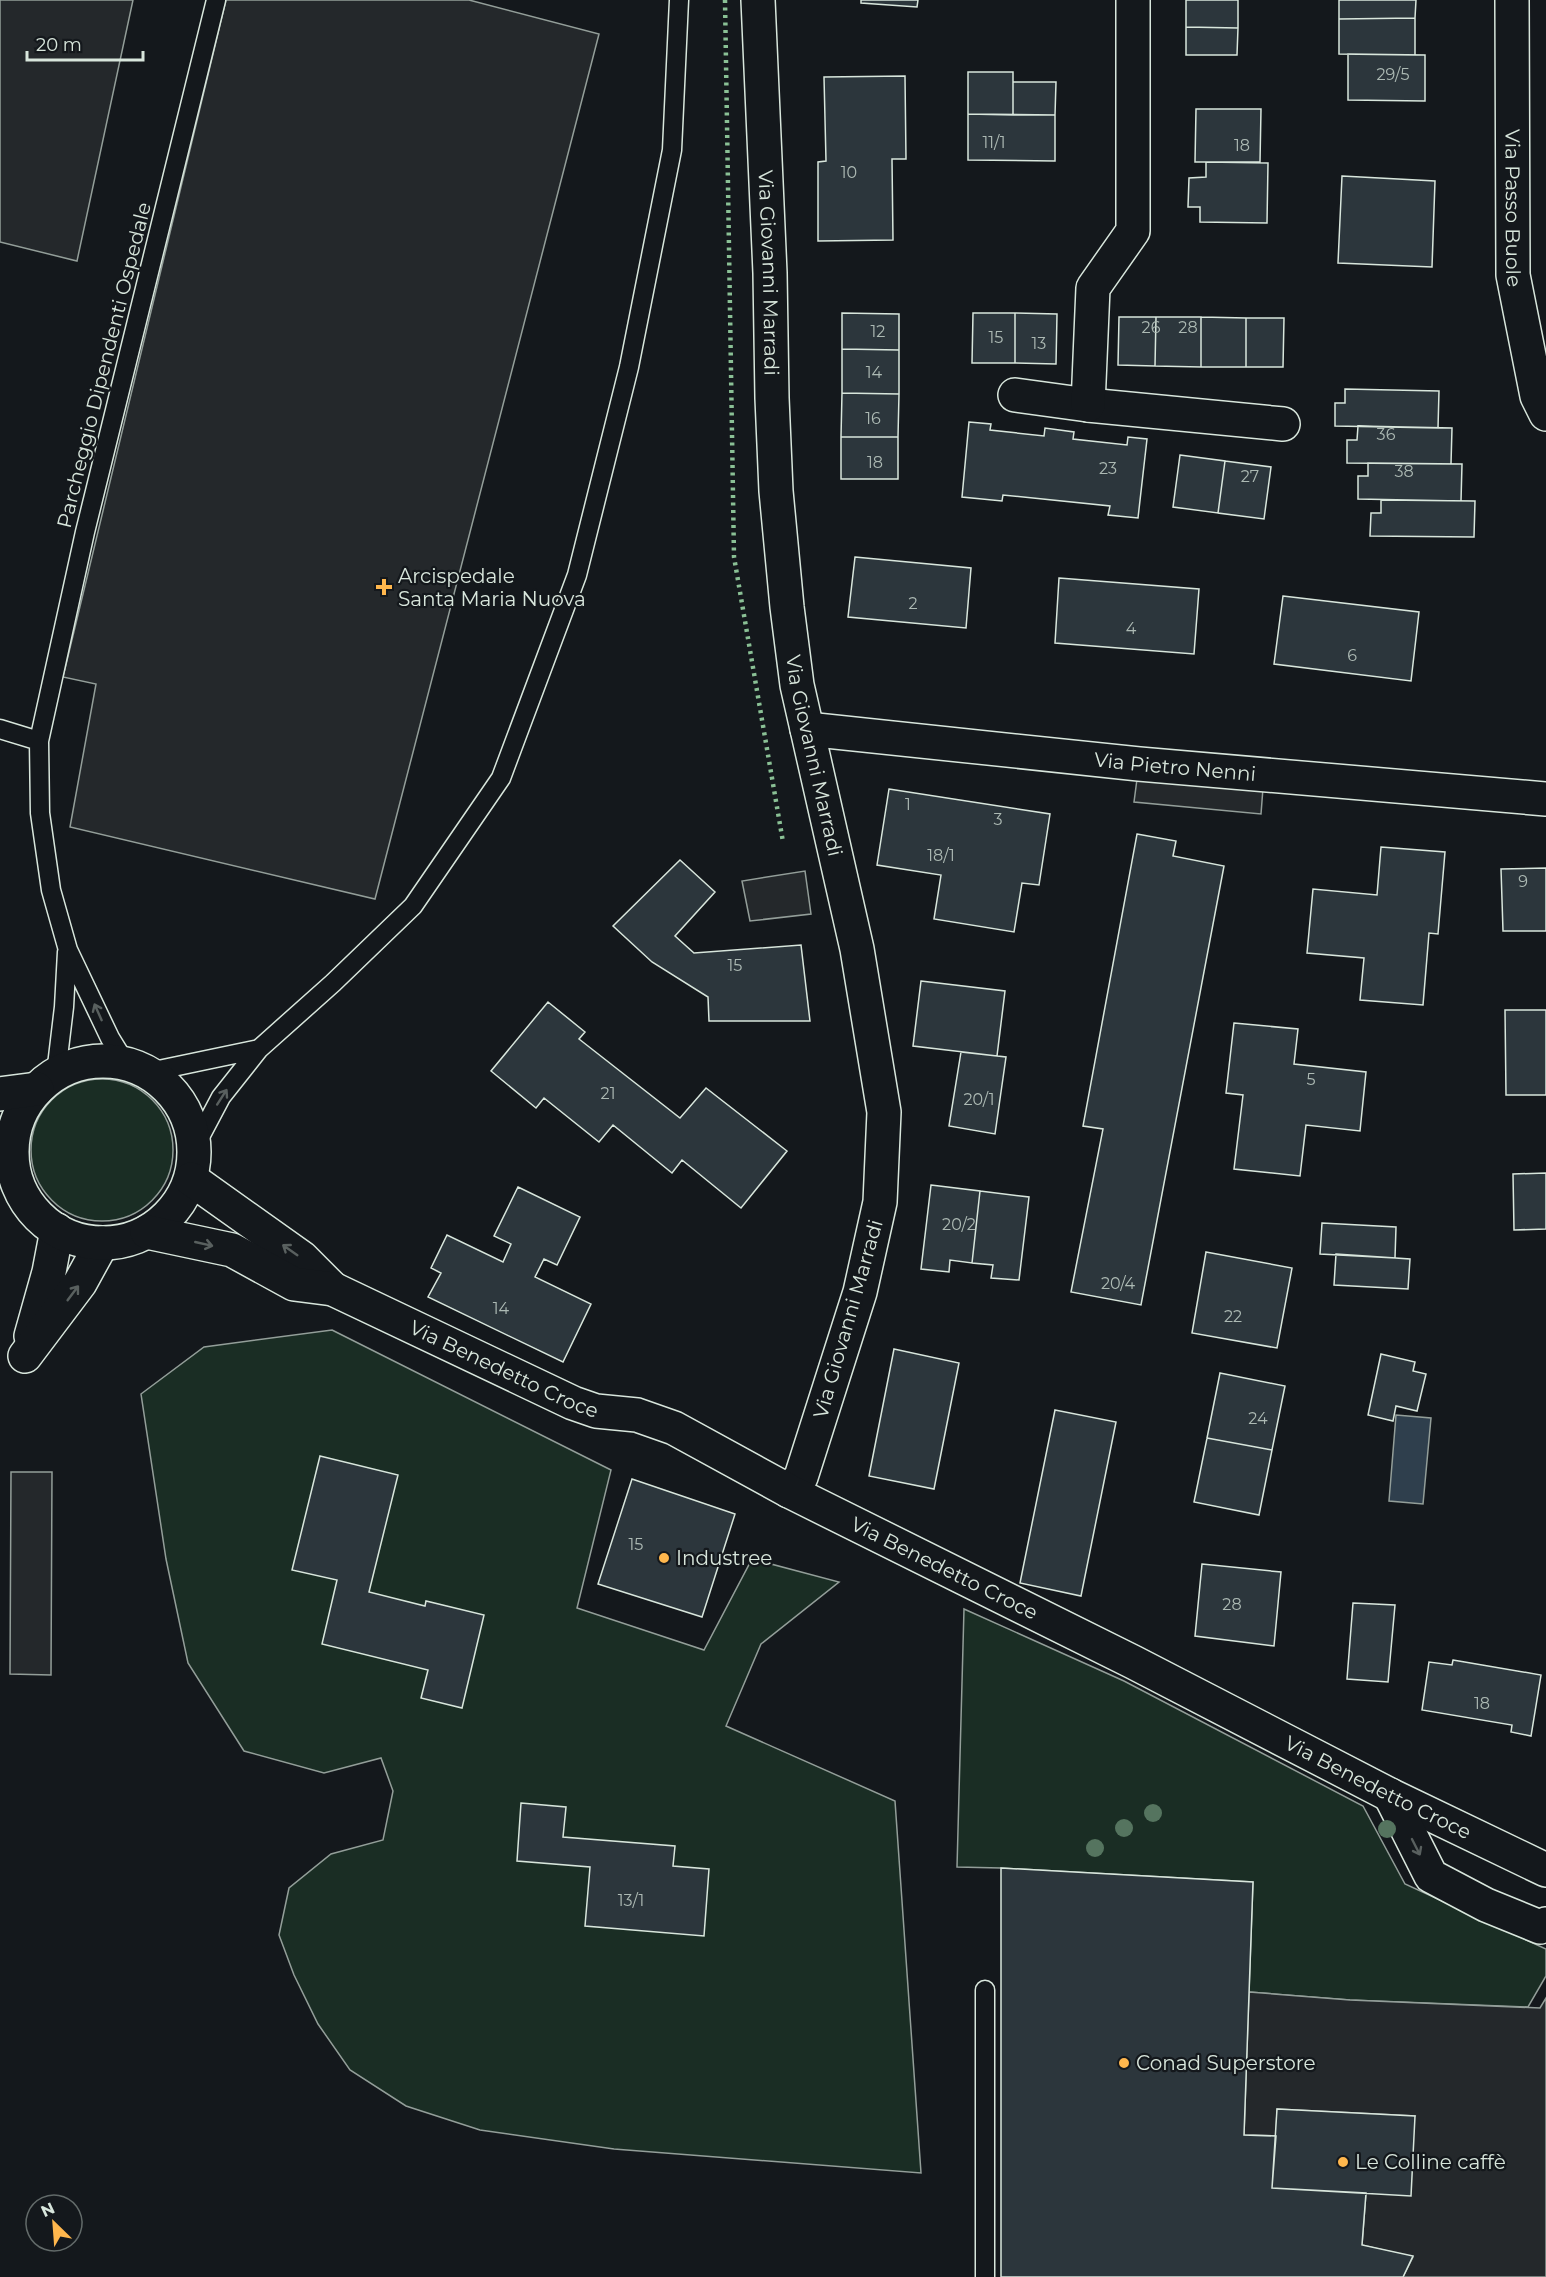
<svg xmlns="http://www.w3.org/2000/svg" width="1546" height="2277" font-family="Montserrat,sans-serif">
<rect width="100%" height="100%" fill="#14181c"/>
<path fill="#1a2d24" stroke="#939e99" stroke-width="1.5" d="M31 1150a71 71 0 1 1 142 0a71 71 0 1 1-142 0Z
M 332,1330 L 611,1470 L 577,1608 L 704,1650 L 752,1559 L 839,1582 L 761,1644 L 726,1726 L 895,1801 L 921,2173 L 614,2149 L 480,2130 L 406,2106 L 350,2070 L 318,2024 L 294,1975 L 279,1935 L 289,1888 L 331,1854 L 383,1840 L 393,1791 L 381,1758 L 324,1773 L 244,1751 L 188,1663 L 166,1559 L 141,1394 L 204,1347 Z
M 964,1609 L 1124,1681 L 1363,1806 L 1405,1884 L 1546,1949 L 1546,1976 L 1528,2007 L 1350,2000 L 1249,1992 L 1253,1882 L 1001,1868 L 957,1867 Z"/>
<path fill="#24282b" stroke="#939e99" stroke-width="1.5" d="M 0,0 L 133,0 L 77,261 L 0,242 Z
M 226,0 L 469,0 L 599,34 L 375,899 L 70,827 L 96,684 L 63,677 Z
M 1139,764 L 1264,775 L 1261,814 L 1134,802 Z
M 805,871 L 811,914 L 750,921 L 742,881 Z
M 11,1472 L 52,1472 L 51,1675 L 10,1674 Z
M 1249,1992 L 1350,2000 L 1540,2008 L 1546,1998 L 1546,2277 L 1403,2277 L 1413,2257 L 1362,2245 L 1366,2193 L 1415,2116 L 1277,2109 L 1276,2136 L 1244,2135 Z"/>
<path fill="#2f3f4d" stroke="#939e99" stroke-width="1.5" d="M 1396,1415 L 1431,1418 L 1423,1504 L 1389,1501 Z"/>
<path fill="#2c363c" stroke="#d8e6dc" stroke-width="1.5" d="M 861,0 L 918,0 L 917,7 L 861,3 Z
M 1186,0 L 1238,0 L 1238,28 L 1186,27 Z
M 1339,0 L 1416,0 L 1415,18 L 1339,19 Z
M 1415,18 L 1415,55 L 1339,54 L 1339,19 Z
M 1186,27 L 1238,28 L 1237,55 L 1186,55 Z
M 1348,54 L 1425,55 L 1425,101 L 1348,100 Z
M 968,72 L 1013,72 L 1013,115 L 968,114 Z
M 905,76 L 906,159 L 892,159 L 893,240 L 818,241 L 818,162 L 826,161 L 824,77 Z
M 1013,82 L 1056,82 L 1055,115 L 1013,115 Z
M 1196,109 L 1261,109 L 1260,162 L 1195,162 Z
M 968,114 L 1055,115 L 1055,161 L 968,160 Z
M 1206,162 L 1268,163 L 1267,223 L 1200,222 L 1200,207 L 1188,207 L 1189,178 L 1206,177 Z
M 1342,176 L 1435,181 L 1432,267 L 1338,263 Z
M 842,313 L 899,314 L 899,350 L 842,349 Z
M 973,313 L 1015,313 L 1015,363 L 972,363 Z
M 1015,313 L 1057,314 L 1056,364 L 1015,363 Z
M 1119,317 L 1156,317 L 1155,366 L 1118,365 Z
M 1156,317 L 1201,317 L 1201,367 L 1155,366 Z
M 1201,317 L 1246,318 L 1246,367 L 1201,367 Z
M 1246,318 L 1284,318 L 1283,367 L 1246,367 Z
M 842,349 L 899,350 L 899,394 L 842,393 Z
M 1345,389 L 1439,391 L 1438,428 L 1335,426 L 1335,403 L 1345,403 Z
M 842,393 L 899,394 L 898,437 L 841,437 Z
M 969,422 L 991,424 L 990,430 L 1044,436 L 1045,428 L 1074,432 L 1073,439 L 1127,445 L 1128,437 L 1147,439 L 1138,518 L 1108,515 L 1110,506 L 1003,495 L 1002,501 L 962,497 Z
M 1358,426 L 1452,428 L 1451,464 L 1347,463 L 1347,440 L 1357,440 Z
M 841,437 L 898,437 L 898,479 L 841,479 Z
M 1180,455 L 1225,461 L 1218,513 L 1173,507 Z
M 1225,461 L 1271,467 L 1264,519 L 1218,513 Z
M 1368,463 L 1462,464 L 1461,501 L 1358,499 L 1358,476 L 1368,476 Z
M 1381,500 L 1475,501 L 1474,537 L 1370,536 L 1371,513 L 1381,513 Z
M 855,557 L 971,568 L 966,628 L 848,617 Z
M 1059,578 L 1199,589 L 1194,654 L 1055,643 Z
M 1283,596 L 1419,612 L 1411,681 L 1274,664 Z
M 889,789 L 1050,814 L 1039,885 L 1022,883 L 1014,932 L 934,919 L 941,875 L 877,865 Z
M 1137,834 L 1176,841 L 1173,856 L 1224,866 L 1141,1305 L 1071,1292 L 1103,1129 L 1083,1126 Z
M 1381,847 L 1445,852 L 1438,934 L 1429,933 L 1423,1005 L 1360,1000 L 1364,958 L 1307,953 L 1313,889 L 1377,895 Z
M 680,860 L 715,892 L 675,936 L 694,953 L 801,945 L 810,1021 L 709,1021 L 708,997 L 652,962 L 613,926 Z
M 1546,868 L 1546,931 L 1503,931 L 1501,869 Z
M 921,981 L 1005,991 L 997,1056 L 913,1046 Z
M 548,1002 L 585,1032 L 579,1039 L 680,1118 L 706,1088 L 787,1151 L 741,1208 L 682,1160 L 672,1173 L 613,1125 L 599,1142 L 544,1098 L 536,1108 L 491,1071 Z
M 1505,1010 L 1546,1010 L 1546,1095 L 1506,1095 Z
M 1234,1023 L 1298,1029 L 1294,1064 L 1366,1072 L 1360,1131 L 1306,1125 L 1300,1176 L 1234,1169 L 1243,1095 L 1226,1093 Z
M 961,1052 L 1006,1057 L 995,1134 L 949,1126 Z
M 1546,1173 L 1546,1229 L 1514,1230 L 1513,1174 Z
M 931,1185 L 980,1191 L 972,1263 L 950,1260 L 949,1272 L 921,1269 Z
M 518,1187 L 580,1217 L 557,1265 L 544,1259 L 535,1277 L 591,1304 L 563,1362 L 428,1297 L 441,1273 L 431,1268 L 447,1235 L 503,1262 L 511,1244 L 494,1236 Z
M 980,1191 L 1029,1197 L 1019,1280 L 991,1278 L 993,1265 L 972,1263 Z
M 1322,1223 L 1396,1227 L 1395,1258 L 1320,1254 Z
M 1206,1252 L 1292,1268 L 1277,1348 L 1192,1333 Z
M 1336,1254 L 1410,1259 L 1408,1289 L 1334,1285 Z
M 894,1349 L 959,1363 L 934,1489 L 869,1476 Z
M 1381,1354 L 1415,1362 L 1413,1371 L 1426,1374 L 1417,1411 L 1396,1406 L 1393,1421 L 1368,1415 Z
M 1220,1373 L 1285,1386 L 1272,1450 L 1207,1438 Z
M 1055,1410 L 1116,1422 L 1081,1596 L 1020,1583 Z
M 1207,1438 L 1272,1450 L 1259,1515 L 1194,1502 Z
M 320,1456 L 398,1475 L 369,1592 L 425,1606 L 426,1601 L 484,1615 L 462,1708 L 421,1698 L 428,1670 L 322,1644 L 337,1580 L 292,1570 Z
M 632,1479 L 735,1514 L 702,1617 L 598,1584 Z
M 1202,1564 L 1281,1572 L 1274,1646 L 1195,1636 Z
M 1353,1603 L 1395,1605 L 1388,1682 L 1347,1679 Z
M 1453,1660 L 1541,1675 L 1531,1736 L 1511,1732 L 1512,1725 L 1422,1710 L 1429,1662 L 1452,1665 Z
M 521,1803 L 566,1807 L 563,1837 L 675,1846 L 673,1866 L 709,1869 L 704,1936 L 585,1926 L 590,1867 L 517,1861 Z
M 1001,1868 L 1253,1882 L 1244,2135 L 1276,2136 L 1272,2188 L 1366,2193 L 1362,2245 L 1413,2256 L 1403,2277 L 1001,2277 Z
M 1277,2109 L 1415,2116 L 1411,2196 L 1272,2188 Z"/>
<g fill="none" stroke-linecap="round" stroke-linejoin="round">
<g stroke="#d8e6dc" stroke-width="21">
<path id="service" d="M 0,729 L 39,741
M 126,1064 L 110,1038 L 68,950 L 51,890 L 40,813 L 39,741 L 85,532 L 216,0
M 149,1072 L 259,1049
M 56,1074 L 64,1007 L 67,952
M 194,1148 L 221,1097 L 259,1049 L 333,983 L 413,906 L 501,778 L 577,575 L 629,367 L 672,150 L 679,0
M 985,1990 L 985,2277"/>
</g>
<g stroke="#d8e6dc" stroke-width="36">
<g id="minor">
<path id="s1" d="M 758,0 L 770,273 L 772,398 L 776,491 L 787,607 L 797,685 L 857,949 L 884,1112 L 880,1202 L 860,1292 L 801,1477 L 789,1491"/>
<path id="s2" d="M 1512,0 L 1513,275 L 1537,396 L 1546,414"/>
<path d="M 1015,395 L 1088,405 L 1283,424"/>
<path d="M 1088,405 L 1093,288 L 1133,231 L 1133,0"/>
<path id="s3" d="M 807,729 L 1139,764 L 1546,799"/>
<path d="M 31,1336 L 49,1272 L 57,1230"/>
<path d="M 25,1356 L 80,1283 L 102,1243"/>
</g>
</g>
<g stroke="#d8e6dc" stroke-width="36">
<g id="tertiary">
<circle cx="103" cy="1152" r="91"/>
<path d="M 0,1094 L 37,1089"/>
<path d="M 191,1179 L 302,1258 L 333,1289"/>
<path id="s4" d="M 147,1232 L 232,1250 L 294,1284 L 333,1289 L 573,1403 L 596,1411 L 637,1415 L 674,1428 L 789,1491 L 1133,1662 L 1390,1795 L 1546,1870"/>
<path d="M 1390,1795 L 1431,1876 L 1486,1905 L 1540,1927 L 1546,1924"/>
</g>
</g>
<use href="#service" stroke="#14181c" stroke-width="18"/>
<use href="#minor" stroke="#14181c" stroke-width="33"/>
<use href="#tertiary" stroke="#14181c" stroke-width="33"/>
<path stroke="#8ac095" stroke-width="4.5" stroke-dasharray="3 4.5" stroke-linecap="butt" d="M 725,0 L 734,557 L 783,842"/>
</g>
<g fill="#55745f">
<circle cx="1153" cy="1813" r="9"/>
<circle cx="1124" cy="1828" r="9"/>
<circle cx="1387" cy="1829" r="9"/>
<circle cx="1095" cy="1848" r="9"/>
</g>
<defs><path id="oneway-shaft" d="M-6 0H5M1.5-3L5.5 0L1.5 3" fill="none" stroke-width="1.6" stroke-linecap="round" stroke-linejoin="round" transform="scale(1.5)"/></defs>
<g stroke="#59605f">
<use href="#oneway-shaft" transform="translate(98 1012) rotate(-114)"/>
<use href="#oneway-shaft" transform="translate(222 1097) rotate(-57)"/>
<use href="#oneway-shaft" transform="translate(204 1244) rotate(13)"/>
<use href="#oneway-shaft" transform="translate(290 1250) rotate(-145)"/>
<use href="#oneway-shaft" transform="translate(73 1293) rotate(-53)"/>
<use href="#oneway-shaft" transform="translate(1416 1847) rotate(63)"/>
</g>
<g fill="#ffb74d" stroke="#14181c" stroke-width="2">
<path d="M381 578h6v6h6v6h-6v6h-6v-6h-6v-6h6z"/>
<circle cx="664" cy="1558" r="6"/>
<circle cx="1124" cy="2063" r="6"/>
<circle cx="1343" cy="2162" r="6"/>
</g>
<g text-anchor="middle" stroke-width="4.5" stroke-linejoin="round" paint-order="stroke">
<g font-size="16" fill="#adbab4">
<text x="1393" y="80">29/5</text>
<text x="994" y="148">11/1</text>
<text x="1242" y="151">18</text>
<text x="849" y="178">10</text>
<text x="1151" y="333">26</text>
<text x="1188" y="333">28</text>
<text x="878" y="337">12</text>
<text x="996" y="343">15</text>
<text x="1039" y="349">13</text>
<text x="874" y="378">14</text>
<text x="873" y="424">16</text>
<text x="1386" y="440">36</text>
<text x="875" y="468">18</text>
<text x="1108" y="474">23</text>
<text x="1404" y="477">38</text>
<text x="1250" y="482">27</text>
<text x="913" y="609">2</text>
<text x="1131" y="634">4</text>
<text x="1352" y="661">6</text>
<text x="908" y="810">1</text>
<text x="998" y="825">3</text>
<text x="941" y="861">18/1</text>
<text x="1523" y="887">9</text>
<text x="735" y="971">15</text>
<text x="1311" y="1085">5</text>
<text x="608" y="1099">21</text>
<text x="979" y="1105">20/1</text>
<text x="959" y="1230">20/2</text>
<text x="1118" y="1289">20/4</text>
<text x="501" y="1314">14</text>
<text x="1233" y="1322">22</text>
<text x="1258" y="1424">24</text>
<text x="636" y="1550">15</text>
<text x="1232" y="1610">28</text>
<text x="1482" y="1709">18</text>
<text x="631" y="1906">13/1</text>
</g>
<g font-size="20" fill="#d8e6dc" stroke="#14181c">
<text dy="7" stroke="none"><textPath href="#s2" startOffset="208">Via Passo Buole</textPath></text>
<text dy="7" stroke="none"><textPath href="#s1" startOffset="273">Via Giovanni Marradi</textPath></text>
<text transform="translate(104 365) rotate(-76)" y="7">Parcheggio Dipendenti Ospedale</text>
<text dy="7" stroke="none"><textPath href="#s1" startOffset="759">Via Giovanni Marradi</textPath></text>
<text dy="7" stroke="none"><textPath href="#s3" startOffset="370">Via Pietro Nenni</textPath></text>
<text transform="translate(848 1319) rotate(-74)" y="7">Via Giovanni Marradi</text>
<text dy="7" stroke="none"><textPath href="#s4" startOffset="386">Via Benedetto Croce</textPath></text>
<text dy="7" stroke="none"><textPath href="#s4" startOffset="872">Via Benedetto Croce</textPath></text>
<text dy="7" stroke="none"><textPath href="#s4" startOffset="1358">Via Benedetto Croce</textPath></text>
</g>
<g font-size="20" fill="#d8e6dc" stroke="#14181c" text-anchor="start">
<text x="398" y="583">Arcispedale<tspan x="398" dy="23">Santa Maria Nuova</tspan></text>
<text x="676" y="1565">Industree</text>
<text x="1136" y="2070">Conad Superstore</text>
<text x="1355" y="2169">Le Colline caffè</text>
</g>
</g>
<g transform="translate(54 2223) rotate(335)"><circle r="28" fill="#14181c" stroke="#626a69" stroke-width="1.5"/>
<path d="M0-4.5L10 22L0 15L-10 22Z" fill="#ffb74d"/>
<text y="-9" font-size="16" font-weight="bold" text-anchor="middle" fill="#d8e6dc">N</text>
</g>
<path d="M27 51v9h116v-9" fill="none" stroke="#d8e6dc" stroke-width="3"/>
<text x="36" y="51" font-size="18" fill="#d8e6dc" stroke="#14181c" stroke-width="4.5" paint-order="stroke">20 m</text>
</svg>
